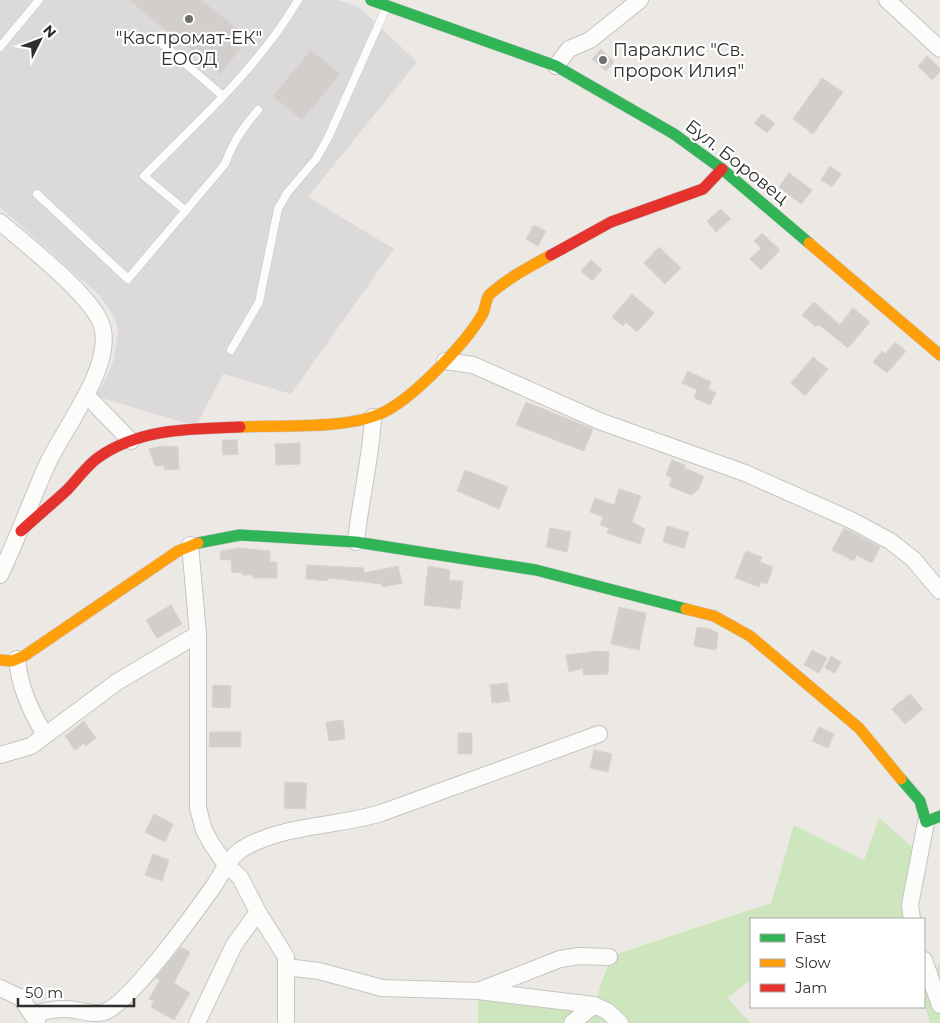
<svg xmlns="http://www.w3.org/2000/svg" width="940" height="1023" font-family="Montserrat,sans-serif">
<rect width="100%" height="100%" fill="#ece8e4"/>
<path fill="#dcd9db" d="M 0,0 L 338,0 L 359,7 L 417,62 L 308,197 L 394,249 L 291,394 L 223,374 L 196,426 L 95,396 L 104,383 L 114,359 L 118,331 L 115,318 L 99,295 L 0,207 Z"/>
<path fill="#cee6be" d="M 879,818 L 920,854 L 908,919 L 751,919 L 751,979 L 728,998 L 750,1023 L 478,1023 L 478,991 L 594,1005 L 611,956 L 771,903 L 794,825 L 864,860 Z
M 940,962 L 940,1023 L 930,1023 C 920,989 921,991 940,962 Z"/>
<path fill="#d1cecb" stroke="#d7d4d0" d="M 129,0 L 201,0 L 249,38 L 220,74 Z
M 601,49 L 614,62 L 606,71 L 592,59 Z
M 311,50 L 340,74 L 302,120 L 273,96 Z
M 927,56 L 940,68 L 940,72 L 932,80 L 918,66 Z
M 822,78 L 843,92 L 813,134 L 793,119 Z
M 762,114 L 775,123 L 767,133 L 754,123 Z
M 830,166 L 841,174 L 832,187 L 821,180 Z
M 789,173 L 812,190 L 801,204 L 779,187 Z
M 721,209 L 731,219 L 716,232 L 707,221 Z
M 534,225 L 546,231 L 538,246 L 526,239 Z
M 762,233 L 780,250 L 761,270 L 750,259 L 761,248 L 754,241 Z
M 659,247 L 681,268 L 665,284 L 644,263 Z
M 591,260 L 602,270 L 592,281 L 581,271 Z
M 632,294 L 654,313 L 637,332 L 626,322 L 623,326 L 612,317 Z
M 814,302 L 840,325 L 853,308 L 870,322 L 848,348 L 818,324 L 816,327 L 802,315 Z
M 895,342 L 906,351 L 887,373 L 873,362 L 882,351 L 885,354 Z
M 813,357 L 828,369 L 805,396 L 791,383 Z
M 688,371 L 711,382 L 708,389 L 716,393 L 710,405 L 694,398 L 697,390 L 682,383 Z
M 526,402 L 593,429 L 584,451 L 516,425 Z
M 222,440 L 237,440 L 238,454 L 223,455 Z
M 300,443 L 300,464 L 276,465 L 275,444 Z
M 161,446 L 178,447 L 179,469 L 165,470 L 164,466 L 155,466 L 149,449 Z
M 672,460 L 685,465 L 684,468 L 704,476 L 698,490 L 691,495 L 669,486 L 672,478 L 666,475 Z
M 465,470 L 508,487 L 499,509 L 457,491 Z
M 619,489 L 641,496 L 632,522 L 645,529 L 640,544 L 607,533 L 609,528 L 600,525 L 603,517 L 590,512 L 595,498 L 614,505 Z
M 667,526 L 689,532 L 684,548 L 663,542 Z
M 550,528 L 571,532 L 567,552 L 546,547 Z
M 844,528 L 880,547 L 872,563 L 856,555 L 854,561 L 832,550 Z
M 239,548 L 270,551 L 270,562 L 277,562 L 277,578 L 253,578 L 253,575 L 242,575 L 242,572 L 232,573 L 231,560 L 220,559 L 221,551 Z
M 746,551 L 762,557 L 760,562 L 773,567 L 767,584 L 761,582 L 759,587 L 735,578 Z
M 307,565 L 364,568 L 364,573 L 398,566 L 402,583 L 383,587 L 382,584 L 328,578 L 328,581 L 306,579 Z
M 428,566 L 450,570 L 449,580 L 463,581 L 460,609 L 424,605 Z
M 171,605 L 182,624 L 157,638 L 146,620 Z
M 619,607 L 646,613 L 639,650 L 611,644 Z
M 697,627 L 710,629 L 718,633 L 716,650 L 694,646 Z
M 812,650 L 827,658 L 819,673 L 804,665 Z
M 599,651 L 609,652 L 608,674 L 583,675 L 583,668 L 569,672 L 566,655 Z
M 831,656 L 841,662 L 835,673 L 825,668 Z
M 507,683 L 510,701 L 492,703 L 490,685 Z
M 213,685 L 231,686 L 230,708 L 212,707 Z
M 910,694 L 923,709 L 905,724 L 892,709 Z
M 343,720 L 345,739 L 329,741 L 326,722 Z
M 84,721 L 96,738 L 86,746 L 84,743 L 75,750 L 65,736 Z
M 819,727 L 834,734 L 828,748 L 812,741 Z
M 210,732 L 241,732 L 241,747 L 209,747 Z
M 458,733 L 472,733 L 472,754 L 458,754 Z
M 594,750 L 612,754 L 608,772 L 590,768 Z
M 285,782 L 307,783 L 305,809 L 284,808 Z
M 154,814 L 173,824 L 165,842 L 145,832 Z
M 153,854 L 169,860 L 162,881 L 145,875 Z
M 181,947 L 190,952 L 174,983 L 190,993 L 174,1020 L 151,1007 L 154,1001 L 149,999 L 160,980 L 156,978 Z"/>
<g fill="none" stroke-linecap="round" stroke-linejoin="round">
<g stroke="#c5c4c5" stroke-width="9">
<path id="lane" d="M 153,36 L 223,96
M 0,47 L 39,0
M 37,194 L 128,279 L 225,164 C 232,143 243,127 258,110
M 186,211 L 144,176 C 198,121 259,67 298,0
M 231,350 L 259,302 L 278,209 L 287,193 L 316,159 L 328,138 L 386,8"/>
</g>
<g stroke="#c5c4c5" stroke-width="18">
<path id="street" d="M 887,0 L 940,49
M 556,66 L 569,49 L 590,40 L 640,0
M 0,222 C 27,245 86,291 100,321 C 119,361 62,430 46,467 C 30,503 17,540 0,575
M 445,361 L 473,365 L 602,422 L 745,473 L 851,520 L 890,541 L 913,559 L 940,591
M 86,395 L 131,441
M 356,542 C 360,500 371,459 373,417
M 190,545 L 198,634 L 198,808 L 204,830 L 211,843 L 226,865 L 240,877 L 258,912 L 286,957 L 286,1023
M 17,659 C 19,685 31,712 45,735
M 0,755 L 31,746 L 117,682 L 198,634
M 912,919 L 910,905 L 926,822
M 609,957 L 579,956 L 560,959 L 478,991 L 594,1005 L 607,1011 L 620,1023
M 924,960 L 940,1005
M 286,967 L 319,971 L 382,988 L 478,991
M 0,988 L 21,998 L 37,1022
M 33,1014 C 43,1012 53,1009 63,1009 C 77,1008 91,1016 104,1012 C 129,1005 196,911 213,887 C 223,873 227,859 242,849 C 284,824 336,827 381,813 L 599,734
M 197,1023 L 234,945 L 258,912
M 572,1023 L 594,1005"/>
</g>
<g stroke="#c5c4c5" stroke-width="12">
<path id="fast" d="M 371,0 L 556,66 L 674,134 L 722,169 L 809,243
M 198,543 L 240,535 L 356,542 L 536,570 L 686,609
M 901,779 L 920,801 L 926,822 L 940,816"/>
</g>
<g stroke="#c5c4c5" stroke-width="12">
<path id="slow" d="M 809,243 L 940,355
M 240,427 C 280,425 351,430 386,411 C 416,395 465,344 482,315 C 486,309 485,299 490,294 C 508,278 529,267 551,255
M 686,609 L 714,616 L 750,636 L 859,728 L 901,779
M 0,660 L 12,661 L 24,656 L 178,551 L 198,543"/>
</g>
<g stroke="#c5c4c5" stroke-width="12">
<path id="jam" d="M 551,255 L 611,222 L 703,189 L 722,169
M 21,531 C 36,517 52,504 67,490 C 77,480 87,465 99,457 C 141,428 191,429 240,427"/>
</g>
<use href="#lane" stroke="#fcfcfb" stroke-width="8"/>
<use href="#street" stroke="#fcfcfb" stroke-width="16"/>
<use href="#fast" stroke="#30b455" stroke-width="11"/>
<use href="#slow" stroke="#ff9f0a" stroke-width="11"/>
<use href="#jam" stroke="#e5322d" stroke-width="11"/>
</g>
<g fill="#706f6e" stroke="#fff" stroke-width="2">
<circle cx="189" cy="19" r="5"/>
<circle cx="603" cy="60" r="5"/>
</g>
<g text-anchor="middle" stroke-width="4.5" stroke-linejoin="round" paint-order="stroke">
<g font-size="18" fill="#2e2e2e" stroke="#fff">
<text x="189" y="44">"Каспромат-ЕК"<tspan x="189" dy="21">ЕООД</tspan></text>
<text x="613" y="56" text-anchor="start">Параклис "Св.<tspan x="613" dy="21">пророк Илия"</tspan></text>
</g>
<g font-size="18" fill="#2e2e2e" stroke="#fff">
<text transform="translate(737 162) rotate(38)" y="6">Бул. Боровец</text>
</g>
</g>
<rect x="750" y="918" width="175" height="90" fill="#ffffff" stroke="#ababab"/>
<rect x="760" y="934" width="25" height="8" fill="#30b455" stroke="#ababab"/>
<text x="795" y="943" font-size="15" fill="#2e2e2e">Fast</text>
<rect x="760" y="959" width="25" height="8" fill="#ff9f0a" stroke="#ababab"/>
<text x="795" y="968" font-size="15" fill="#2e2e2e">Slow</text>
<rect x="760" y="984" width="25" height="8" fill="#e5322d" stroke="#ababab"/>
<text x="795" y="993" font-size="15" fill="#2e2e2e">Jam</text>
<g transform="translate(40 40) rotate(48)" stroke="#ffffff" stroke-width="4" paint-order="stroke">
<path d="M0-4L9 19L0 12L-9 19Z" fill="#2e2e2e"/>
<text y="-8" font-size="14" font-weight="bold" text-anchor="middle" fill="#2e2e2e">N</text>
</g>
<path d="M18 998v8h116v-8" fill="none" stroke="#2e2e2e" stroke-width="2.5"/>
<text x="25" y="998" font-size="15" fill="#2e2e2e" stroke="#ffffff" stroke-width="4" paint-order="stroke">50 m</text>
</svg>
